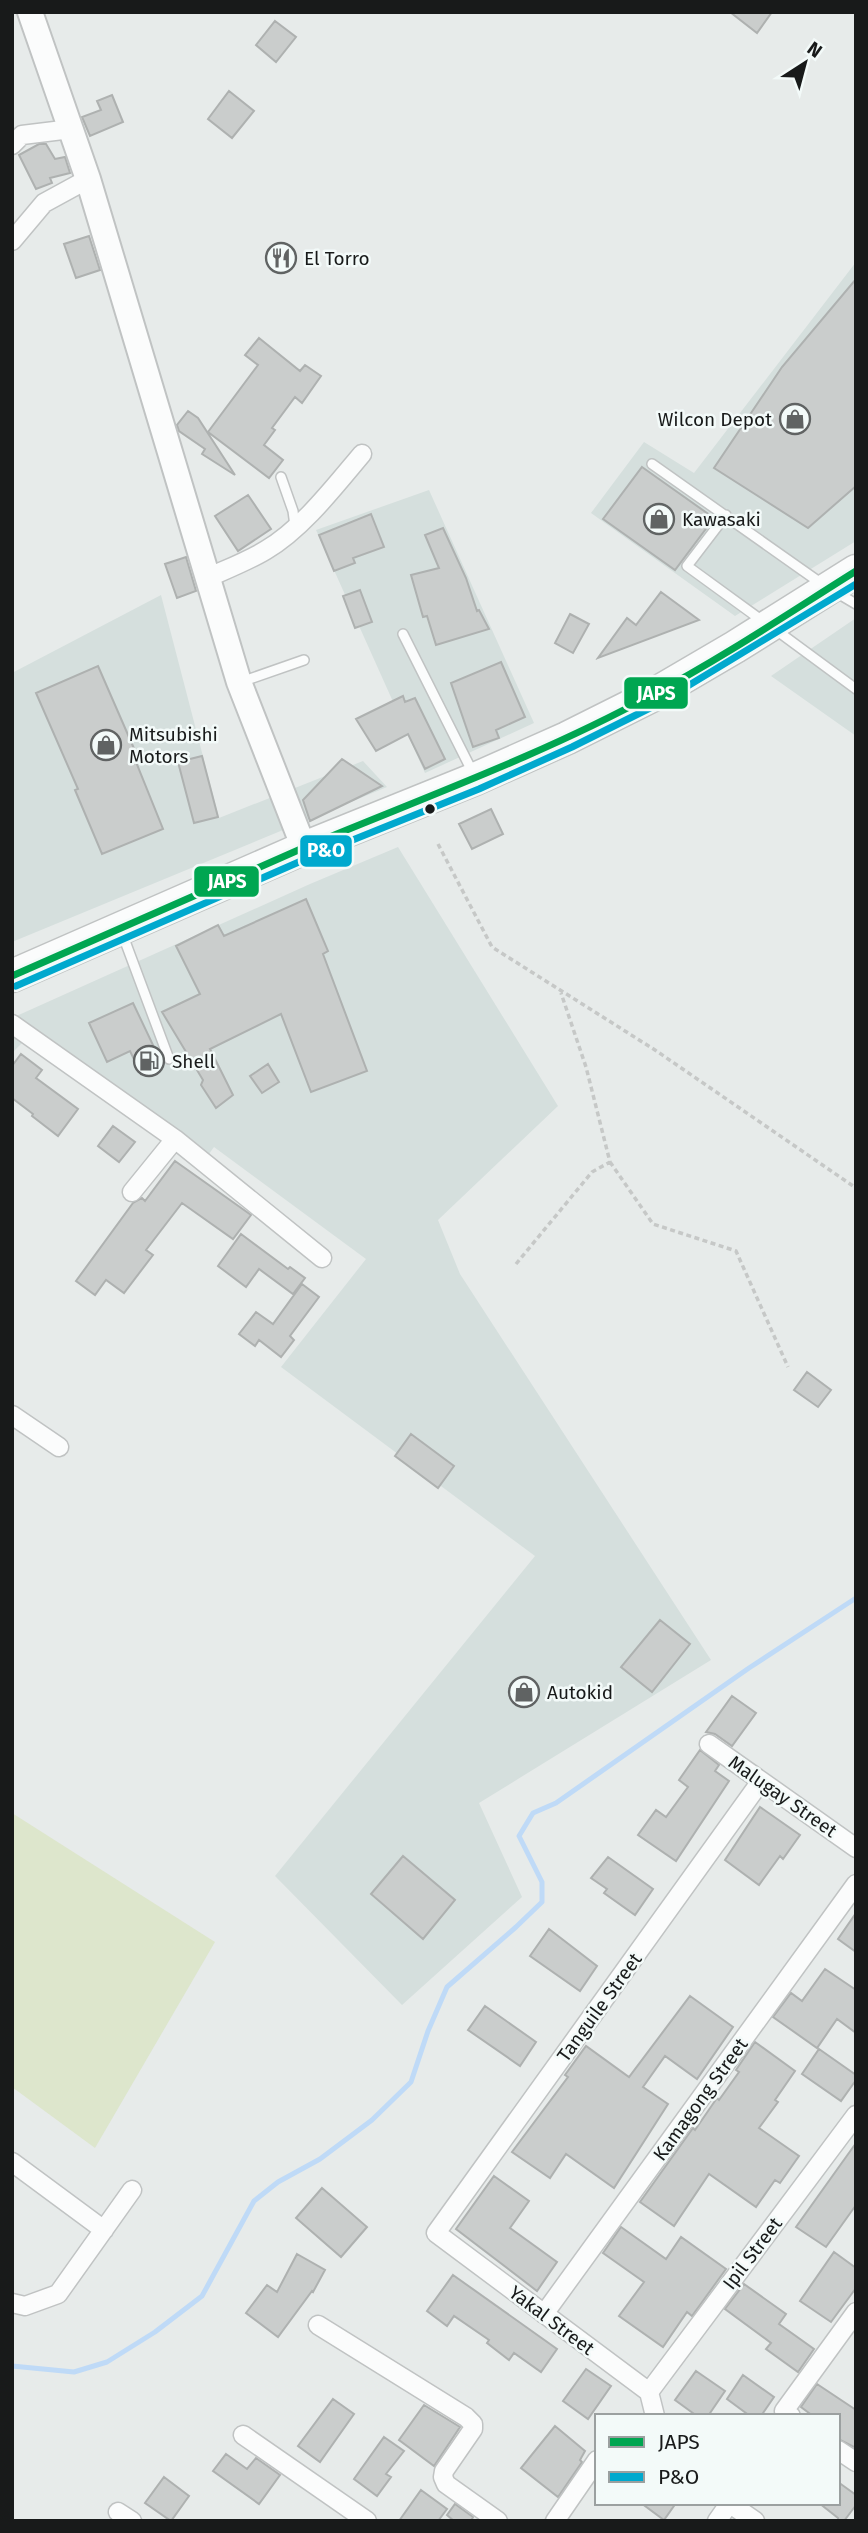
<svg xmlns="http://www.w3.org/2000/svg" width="868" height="2533" font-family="'Fira Sans',sans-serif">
<rect width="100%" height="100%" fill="#e7ebea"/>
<path fill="#d5dfdd" d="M 856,262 L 856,541 L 735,616 L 591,513 L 644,442 L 694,473 Z
M 429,490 L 534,723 L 425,773 L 316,530 Z
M 161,595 L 219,818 L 363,761 L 387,787 L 12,942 L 12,673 Z
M 856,618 L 856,736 L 771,676 Z
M 398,847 L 558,1106 L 438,1220 L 460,1274 L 711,1660 L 479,1803 L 522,1897 L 402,2005 L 275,1876 L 535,1556 L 281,1367 L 366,1259 L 214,1147 L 206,1158 L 29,1036 L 12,1053 L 12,1018 L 310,884 Z"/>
<path fill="#dde6cc" d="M 12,1813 L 215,1942 L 95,2148 L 12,2087 Z"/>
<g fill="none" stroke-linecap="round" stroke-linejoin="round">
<path stroke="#bfdaf7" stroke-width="5" d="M 12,2366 L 74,2372 L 107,2362 L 155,2332 L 202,2296 L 254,2201 L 278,2182 L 320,2159 L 372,2120 L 411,2082 L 428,2031 L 447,1987 L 516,1927 L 542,1902 L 542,1882 L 519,1836 L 533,1813 L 556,1803 L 749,1668 L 856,1598"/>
</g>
<path fill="#cacdcc" stroke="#aeb1b0" stroke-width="2" d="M 730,12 L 772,12 L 757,33 Z
M 275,21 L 296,37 L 276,62 L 256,45 Z
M 229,91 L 254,111 L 232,138 L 208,119 Z
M 112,95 L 123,122 L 90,136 L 82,117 L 101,110 L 97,101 Z
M 39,144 L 46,144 L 55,159 L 65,157 L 70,173 L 50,178 L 52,183 L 36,189 L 19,155 Z
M 89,236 L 100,270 L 76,278 L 64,244 Z
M 856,279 L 856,486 L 808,528 L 714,468 L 782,367 Z
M 259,338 L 300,371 L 305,365 L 321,376 L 302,403 L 295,397 L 272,428 L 275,430 L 264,445 L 283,460 L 269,478 L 208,432 L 258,365 L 245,355 Z
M 188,411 L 198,418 L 235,475 L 202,454 L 205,449 L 179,431 L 177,425 Z
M 642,467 L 714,518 L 675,570 L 603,519 Z
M 248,495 L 271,529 L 238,551 L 215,516 Z
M 371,514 L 384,547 L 353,558 L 355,563 L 334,571 L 319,535 Z
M 443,528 L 466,578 L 477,611 L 479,610 L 489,629 L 436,645 L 427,616 L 423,617 L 411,575 L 439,568 L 425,535 Z
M 186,557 L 196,591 L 177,598 L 165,564 Z
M 360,590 L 372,622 L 355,628 L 343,596 Z
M 661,592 L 699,620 L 598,658 L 627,618 L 636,625 Z
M 570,614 L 589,624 L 573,653 L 555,643 Z
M 501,662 L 525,717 L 496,730 L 499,738 L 473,747 L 451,683 Z
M 98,666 L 139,760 L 136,762 L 163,829 L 102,854 L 75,790 L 78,789 L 36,693 Z
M 403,696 L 405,702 L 415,698 L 445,759 L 425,769 L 408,734 L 376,751 L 356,719 Z
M 202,756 L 218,817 L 194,823 L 178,762 Z
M 342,759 L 382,786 L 310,821 L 303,800 Z
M 491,809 L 503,834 L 472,849 L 459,824 Z
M 306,899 L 328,951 L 323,954 L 367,1071 L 311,1092 L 281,1014 L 210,1049 L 233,1095 L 216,1108 L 201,1085 L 203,1080 L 162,1012 L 200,994 L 176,946 L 218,925 L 224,936 Z
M 133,1003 L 162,1064 L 141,1074 L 130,1051 L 107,1062 L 89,1023 Z
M 21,1054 L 42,1070 L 36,1078 L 78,1109 L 58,1136 L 32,1116 L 33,1114 L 12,1098 L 12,1066 Z
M 268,1064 L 279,1082 L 262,1093 L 250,1076 Z
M 113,1126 L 135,1142 L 119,1162 L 98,1146 Z
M 175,1161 L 251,1215 L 233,1239 L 182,1203 L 146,1250 L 153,1255 L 124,1293 L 106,1280 L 95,1295 L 76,1281 L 133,1203 L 142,1198 L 145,1201 Z
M 241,1234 L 288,1269 L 290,1267 L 305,1278 L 293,1294 L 259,1269 L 246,1287 L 218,1266 Z
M 302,1284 L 319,1297 L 290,1336 L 294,1340 L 281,1357 L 259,1340 L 255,1346 L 239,1334 L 256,1312 L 273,1324 Z
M 807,1372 L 831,1390 L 818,1407 L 794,1390 Z
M 411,1434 L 454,1466 L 438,1488 L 395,1456 Z
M 660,1620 L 690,1644 L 652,1692 L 621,1667 Z
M 732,1696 L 756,1713 L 732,1746 L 715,1734 L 706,1732 Z
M 700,1750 L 719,1765 L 715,1771 L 729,1781 L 676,1861 L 638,1835 L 656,1810 L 666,1817 L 688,1787 L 679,1780 Z
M 760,1807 L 800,1835 L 783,1859 L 780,1856 L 759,1885 L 725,1860 Z
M 403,1856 L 455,1900 L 423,1939 L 371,1894 Z
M 608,1857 L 653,1889 L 635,1915 L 604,1893 L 607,1889 L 591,1878 Z
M 856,1913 L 856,1952 L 838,1939 Z
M 549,1929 L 597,1966 L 580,1991 L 530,1956 Z
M 825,1969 L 856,1990 L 856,2033 L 837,2019 L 817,2048 L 773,2017 L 791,1993 L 802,2001 Z
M 690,1996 L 733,2027 L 697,2079 L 665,2056 L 643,2087 L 668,2104 L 614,2188 L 566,2154 L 550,2178 L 512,2152 L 568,2077 L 565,2075 L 586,2046 L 629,2077 Z
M 485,2006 L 536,2042 L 520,2066 L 468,2030 Z
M 755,2042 L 795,2071 L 775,2100 L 778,2102 L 759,2128 L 799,2156 L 780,2183 L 775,2180 L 756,2207 L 709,2174 L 674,2226 L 640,2202 L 693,2128 L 695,2130 L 717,2098 L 719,2100 L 739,2072 L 736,2070 Z
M 819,2049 L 856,2075 L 856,2080 L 841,2101 L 802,2074 Z
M 856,2143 L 856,2205 L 826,2247 L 796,2227 Z
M 494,2176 L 529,2201 L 510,2228 L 557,2262 L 537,2291 L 456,2229 Z
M 322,2188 L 367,2227 L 341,2257 L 296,2218 Z
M 621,2227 L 666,2259 L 681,2237 L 726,2269 L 692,2316 L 687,2312 L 663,2347 L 619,2316 L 644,2282 L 603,2253 Z
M 834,2252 L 856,2268 L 856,2288 L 831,2322 L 800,2301 Z
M 297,2254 L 325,2270 L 313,2292 L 312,2291 L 278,2337 L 246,2313 L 267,2285 L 277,2292 Z
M 453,2275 L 557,2349 L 541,2372 L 514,2353 L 509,2360 L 487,2343 L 489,2340 L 454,2316 L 447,2326 L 427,2311 Z
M 744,2284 L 786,2314 L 779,2324 L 814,2349 L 798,2372 L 766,2349 L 771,2343 L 725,2309 Z
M 586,2369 L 611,2386 L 588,2419 L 563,2401 Z
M 696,2371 L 725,2391 L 708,2416 L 697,2416 L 675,2400 Z
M 743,2375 L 774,2397 L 761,2416 L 750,2416 L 727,2399 Z
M 817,2384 L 856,2410 L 856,2448 L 838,2439 L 838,2416 L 813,2416 L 801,2407 Z
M 333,2399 L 354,2414 L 320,2462 L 298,2446 Z
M 424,2405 L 460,2427 L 434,2466 L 399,2440 Z
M 555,2426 L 585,2451 L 580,2460 L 582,2462 L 558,2497 L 521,2468 Z
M 384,2437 L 404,2451 L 386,2474 L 391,2477 L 377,2496 L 354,2479 Z
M 226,2454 L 247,2469 L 256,2458 L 280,2475 L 259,2504 L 213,2471 Z
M 164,2477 L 189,2496 L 171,2521 L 145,2503 Z
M 838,2482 L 856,2495 L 856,2505 L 844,2521 L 838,2521 L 838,2518 L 819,2503 L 838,2503 Z
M 421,2490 L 447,2509 L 438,2521 L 399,2521 Z
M 641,2503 L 676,2503 L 664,2520 Z
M 455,2504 L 473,2517 L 471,2521 L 454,2521 L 447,2515 Z"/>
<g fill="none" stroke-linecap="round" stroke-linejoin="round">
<g stroke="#c0c3c3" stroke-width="12">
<path id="lane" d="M 652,464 L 822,584
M 281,477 L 293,511 L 295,526
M 726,515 L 687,566 L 764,622
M 834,591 L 856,604
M 776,630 L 856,689
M 403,634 L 473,773
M 241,682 L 304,660
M 122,933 L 169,1059"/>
</g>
<g stroke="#c0c3c3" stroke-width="21">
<path id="street" d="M 12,145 L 22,135 L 71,129
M 12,241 L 44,203 L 88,179
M 207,578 C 227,569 248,561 266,550 C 302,529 335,486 362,454
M 12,1024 L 175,1139 L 322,1258
M 132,1192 L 175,1139
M 12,1415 L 59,1447
M 709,1744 L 856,1848
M 12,2162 L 104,2230
M 12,2303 L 25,2306 L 58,2294 L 132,2190
M 544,2314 L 856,1884
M 318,2325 L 466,2417 L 473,2424 L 473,2429 L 444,2471 L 443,2477 L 446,2484 L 498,2521
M 649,2392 L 856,2115
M 655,2416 L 649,2392 L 436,2233 L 761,1781
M 791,2416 L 784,2411 L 856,2312
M 243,2435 L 367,2521
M 838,2450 L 856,2462
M 729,2503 L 755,2521
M 118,2512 L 132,2521
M 555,2521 L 597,2460
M 717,2521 L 729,2504"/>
</g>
<g stroke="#c0c3c3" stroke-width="28">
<path id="secondary" d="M 30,12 L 88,179 L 239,682 L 304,848"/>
</g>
<g stroke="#c0c3c3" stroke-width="35">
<path id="highway" d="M 12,976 L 304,848 L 475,779 L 567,738 L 653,695 L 735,647 L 856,571"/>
</g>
<path stroke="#c6c8c7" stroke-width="3.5" stroke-dasharray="5 3.5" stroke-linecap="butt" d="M 438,844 L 492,947 L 655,1050 L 856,1188
M 610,1162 L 653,1224 L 736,1251 L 788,1367
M 516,1264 L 592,1172 L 610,1162 L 586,1067 L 561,993"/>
<use href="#lane" stroke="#fbfcfc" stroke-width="9"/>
<use href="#street" stroke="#fbfcfc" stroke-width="18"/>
<use href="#secondary" stroke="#fbfcfc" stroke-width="24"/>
<use href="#highway" stroke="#fbfcfc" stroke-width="32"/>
<g stroke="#f3faf9" stroke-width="12">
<path id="bus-1" d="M 12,976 C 109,933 206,890 303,848 C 420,799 540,756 652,695 C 722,658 789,613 856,571"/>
</g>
<g stroke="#f3faf9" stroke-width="12">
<path id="bus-2" d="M 16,986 L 308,858 L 479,789 L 572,747 L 658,704 L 856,584"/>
</g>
<use href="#bus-1" stroke="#00a651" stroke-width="7"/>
<use href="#bus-2" stroke="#00a9ce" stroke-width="7"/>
</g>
<defs>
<g id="restaurant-ring" transform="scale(1.575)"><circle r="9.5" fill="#f3faf9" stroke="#606363" stroke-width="1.5"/><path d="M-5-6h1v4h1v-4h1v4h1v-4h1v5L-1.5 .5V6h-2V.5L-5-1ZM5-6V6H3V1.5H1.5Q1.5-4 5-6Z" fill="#606363"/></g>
<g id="shop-ring" transform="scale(1.575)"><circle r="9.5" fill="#f3faf9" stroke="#606363" stroke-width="1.5"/><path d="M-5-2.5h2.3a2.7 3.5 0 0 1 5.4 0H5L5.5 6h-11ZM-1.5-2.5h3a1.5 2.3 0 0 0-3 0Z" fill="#606363"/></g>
<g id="fuel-ring" transform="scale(1.575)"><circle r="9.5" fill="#f3faf9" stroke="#606363" stroke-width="1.5"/><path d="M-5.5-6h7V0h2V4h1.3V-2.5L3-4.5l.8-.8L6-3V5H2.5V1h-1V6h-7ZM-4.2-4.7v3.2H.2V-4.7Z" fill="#606363"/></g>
</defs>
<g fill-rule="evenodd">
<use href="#restaurant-ring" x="281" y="258"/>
<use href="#shop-ring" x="795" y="419"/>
<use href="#shop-ring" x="659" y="519"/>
<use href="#shop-ring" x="106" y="745"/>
<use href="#fuel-ring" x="149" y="1061"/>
<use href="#shop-ring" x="524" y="1692"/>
</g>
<circle fill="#181a1a" stroke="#f3faf9" stroke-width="2.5" cx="430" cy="809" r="6"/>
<g text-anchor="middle" stroke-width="5" stroke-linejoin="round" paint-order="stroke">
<g font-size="19" fill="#181a1a" stroke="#f3faf9" text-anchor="start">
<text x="304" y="265">El Torro</text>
<text x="772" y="426" text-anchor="end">Wilcon Depot</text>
<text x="682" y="526">Kawasaki</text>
<text x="129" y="741">Mitsubishi<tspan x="129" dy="22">Motors</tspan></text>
<text x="172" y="1068">Shell</text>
<text x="547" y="1699">Autokid</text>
</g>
<g font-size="19" fill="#181a1a" stroke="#f3faf9">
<text transform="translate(783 1796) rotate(35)" y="7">Malugay Street</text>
<text transform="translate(599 2007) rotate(-54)" y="7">Tanguile Street</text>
<text transform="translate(700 2099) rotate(-54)" y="7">Kamagong Street</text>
<text transform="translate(752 2253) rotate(-53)" y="7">Ipil Street</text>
<text transform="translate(552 2320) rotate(37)" y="7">Yakal Street</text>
</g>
</g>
<g stroke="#f3faf9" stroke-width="2.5">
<rect x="623" y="676" width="66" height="34" rx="7" fill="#00a651"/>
<rect x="299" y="834" width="54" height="34" rx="7" fill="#00a9ce"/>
<rect x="193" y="865" width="67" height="33" rx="7" fill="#00a651"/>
</g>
<g font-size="19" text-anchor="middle" font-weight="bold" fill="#fff">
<text x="656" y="700">JAPS</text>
<text x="326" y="857">P&amp;O</text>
<text x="227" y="888">JAPS</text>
</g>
<rect width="868" height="2533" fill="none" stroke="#181a1a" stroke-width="28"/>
<rect x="595" y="2414" width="245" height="91" fill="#f3faf9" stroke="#9ba0a0" stroke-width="2"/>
<rect x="609" y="2437" width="35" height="10" fill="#00a651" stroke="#9ba0a0" stroke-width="2"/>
<text x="658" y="2449" font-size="21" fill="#181a1a">JAPS</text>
<rect x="609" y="2472" width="35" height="10" fill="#00a9ce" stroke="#9ba0a0" stroke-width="2"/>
<text x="658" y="2484" font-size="21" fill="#181a1a">P&amp;O</text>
<g transform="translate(805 63) rotate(36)" stroke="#f3faf9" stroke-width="5" paint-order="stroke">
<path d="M0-5L12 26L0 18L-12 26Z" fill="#181a1a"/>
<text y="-10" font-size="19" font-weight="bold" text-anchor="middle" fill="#181a1a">N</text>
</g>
</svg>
